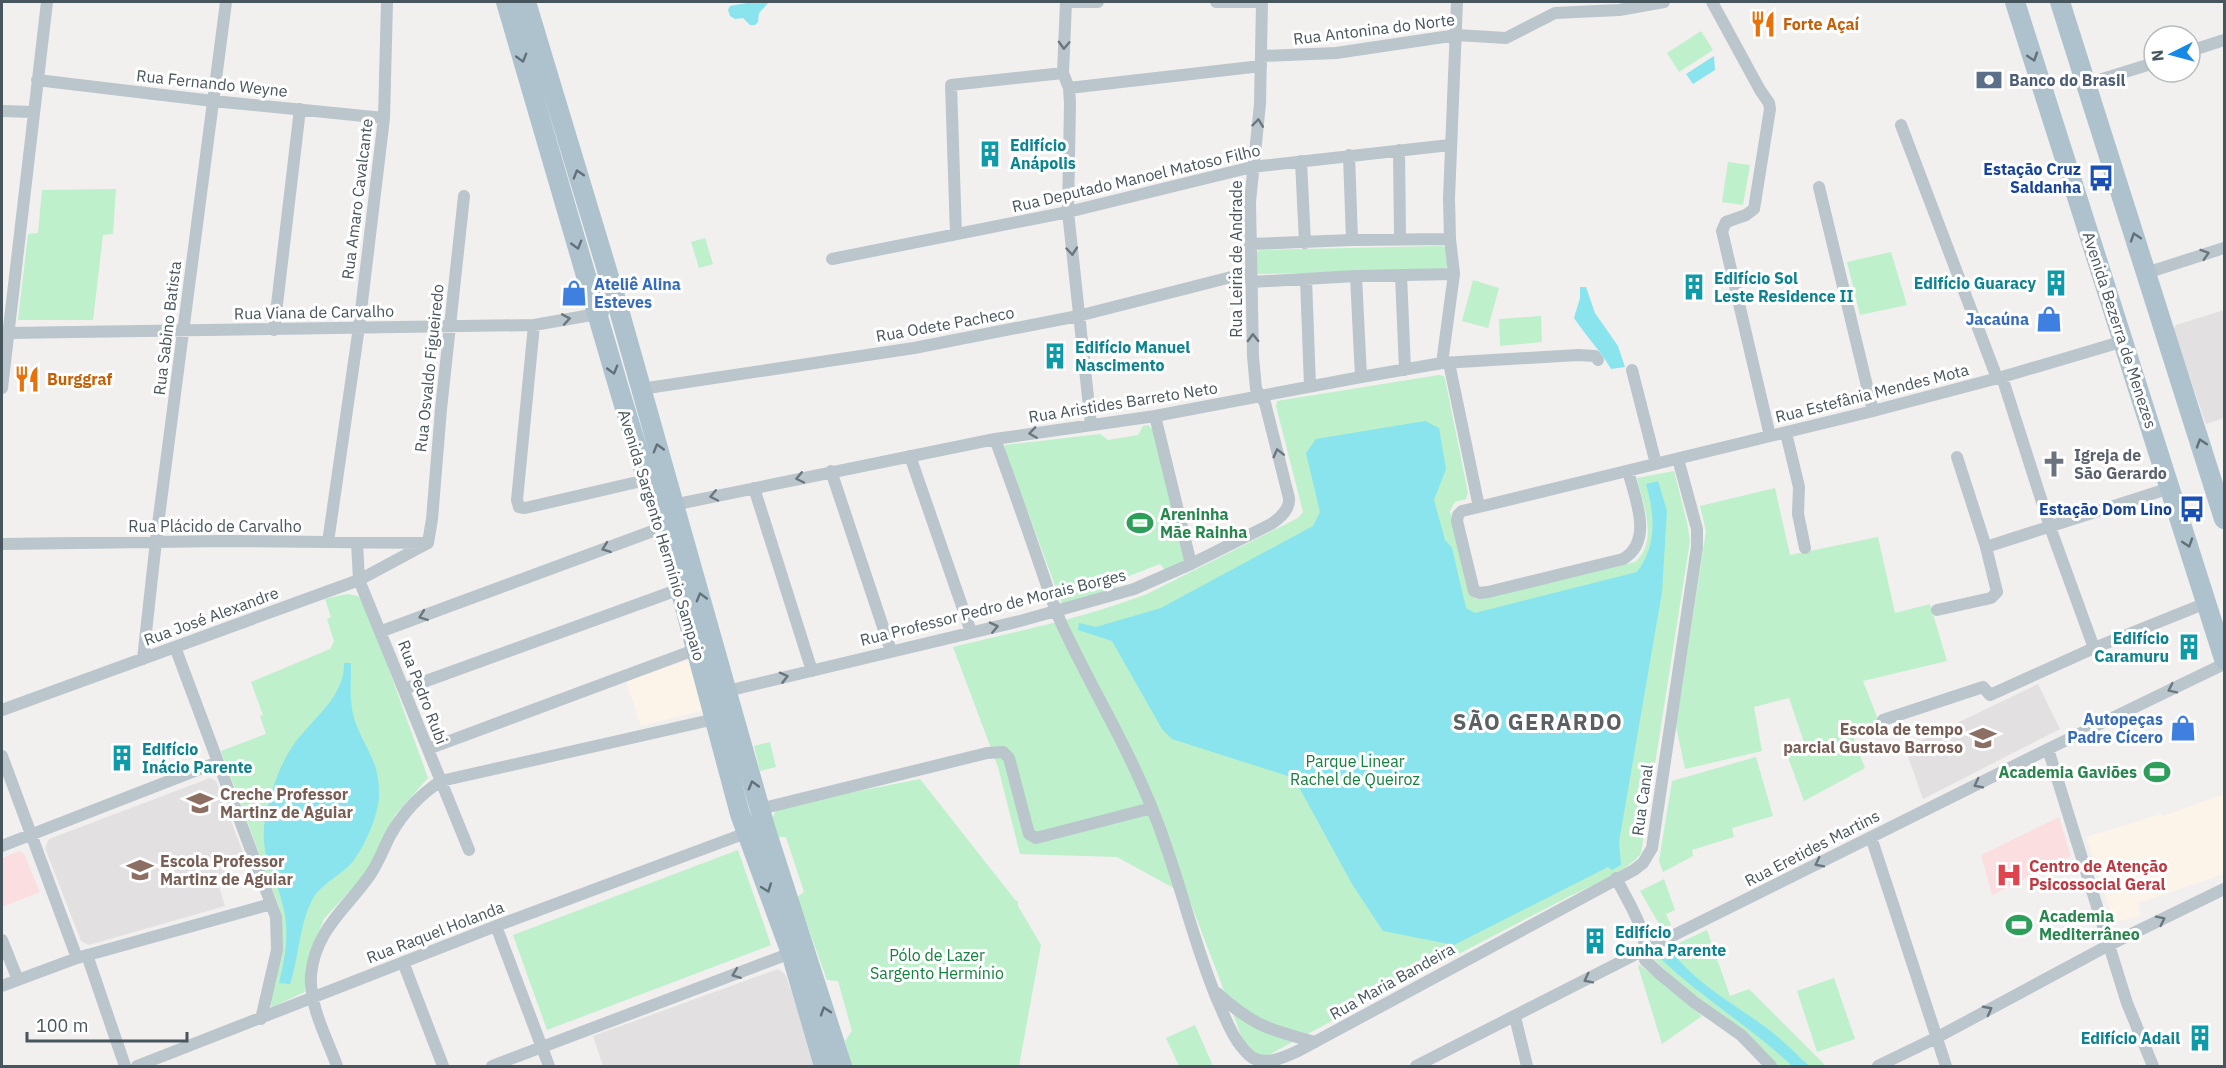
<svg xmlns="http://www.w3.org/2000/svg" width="2226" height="1068" font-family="'IBM Plex Sans',sans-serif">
<rect width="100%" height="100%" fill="#f2efef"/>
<path fill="#fcf4e8" d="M 692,659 L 704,710 L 641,726 L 626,681 Z
M 2224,794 L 2224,874 L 2138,903 L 2141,916 L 2114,922 L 2086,837 L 2161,814 L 2162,816 L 2167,815 Z"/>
<path fill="#e3e0e1" d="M 2224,310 L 2224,418 L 2206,424 L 2173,330 L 2176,325 Z
M 2038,684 L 2060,729 L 1923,799 L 1905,748 Z
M 210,778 L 216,781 L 245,858 L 224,863 L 229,876 L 217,880 L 225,906 L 89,945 L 81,941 L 45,848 L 49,839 Z
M 778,969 L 785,974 L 819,1066 L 603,1066 L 593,1036 Z"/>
<path fill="#fbdfe0" d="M 2059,817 L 2071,856 L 1992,895 L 1981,855 Z
M 20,851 L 24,854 L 40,892 L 2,907 L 2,858 Z"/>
<path fill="#bdf0cb" d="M 1701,31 L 1713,50 L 1679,72 L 1667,53 Z
M 1728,162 L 1750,165 L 1743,205 L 1722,202 Z
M 116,189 L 113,234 L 103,235 L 93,320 L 18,320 L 28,234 L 38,233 L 42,190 Z
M 705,238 L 713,264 L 699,268 L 691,242 Z
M 1441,246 L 1445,247 L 1448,266 L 1442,270 L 1260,274 L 1257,273 L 1255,253 L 1260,250 Z
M 1891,252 L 1907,305 L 1860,315 L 1847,262 Z
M 1473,280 L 1499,288 L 1488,328 L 1462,321 Z
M 1541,316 L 1542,342 L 1500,346 L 1499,319 Z
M 1439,375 L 1444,376 L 1445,379 L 1468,493 L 1466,499 L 1455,502 L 1450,511 L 1469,594 L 1477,599 L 1635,562 C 1659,542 1643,504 1637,478 L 1674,471 L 1687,522 L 1690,541 L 1641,853 C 1633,868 1585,889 1568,897 C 1462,952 1357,1007 1252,1064 L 1188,896 L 1117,857 L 1020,854 L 998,767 L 953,647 C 1018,631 1084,618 1147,594 L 1298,518 L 1303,512 L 1276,406 L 1277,401 Z
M 1148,425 L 1154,431 L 1185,557 L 1184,561 L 1165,570 L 1160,564 L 1119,580 L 1114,590 L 1062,604 L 1004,448 L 1005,445 L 1100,434 L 1108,440 L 1138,435 L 1143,426 Z
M 1775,488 L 1790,555 L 1878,537 L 1895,613 L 1930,604 L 1947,661 L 1863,681 L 1879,722 L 1851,731 L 1865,768 L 1804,801 L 1786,752 L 1805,745 L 1789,698 L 1754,707 L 1762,751 L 1685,769 L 1676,726 L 1706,531 L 1700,506 Z
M 347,594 L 358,596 L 365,603 L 428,778 L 395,815 L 365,874 L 324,919 L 313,946 L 305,979 L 305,992 L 272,1007 L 269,1004 L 281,924 L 279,907 L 221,751 L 266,734 L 260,716 L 263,715 L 251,682 L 330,649 L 334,641 L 327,619 L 331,617 L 325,599 Z
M 770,742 L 776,767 L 760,771 L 754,746 Z
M 1756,757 L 1773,816 L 1732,828 L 1734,837 L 1692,850 L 1693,856 L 1663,872 L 1659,861 L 1672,781 Z
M 920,779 L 1016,901 L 1018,901 L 1018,906 L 1041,945 L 1019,1066 L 852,1066 L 845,1041 L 852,1031 L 838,981 L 827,980 L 797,897 L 804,892 L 786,837 L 777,837 L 771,820 L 778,807 Z
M 738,850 L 771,945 L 547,1030 L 513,935 Z
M 1664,879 L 1675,910 L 1666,914 L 1671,925 L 1662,929 L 1640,891 Z
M 1707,930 L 1730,996 L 1749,989 L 1826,1066 L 1778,1066 L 1745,1033 L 1675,980 L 1651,956 Z
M 1640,965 L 1702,1016 L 1662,1044 L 1638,966 Z
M 1834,978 L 1855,1039 L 1817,1052 L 1797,991 Z
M 1195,1025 L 1213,1066 L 1179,1066 L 1166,1038 Z"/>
<path fill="#89e4ee" d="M 753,2 L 769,2 L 759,13 L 758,22 L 755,25 L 750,25 L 743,18 L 735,19 L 730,16 L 728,10 L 730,6 Z
M 1714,56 L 1715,70 L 1693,84 L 1686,74 Z
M 1580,287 L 1586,287 L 1595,313 L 1618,346 L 1625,367 L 1611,369 C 1600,350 1586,336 1574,318 L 1580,298 Z
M 1425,421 L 1439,428 L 1446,469 L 1434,500 L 1445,540 L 1452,548 L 1466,608 L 1475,613 L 1637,572 C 1657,546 1655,515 1646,484 L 1658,481 L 1667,511 L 1662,592 L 1619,842 L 1621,865 L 1612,870 L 1608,867 L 1454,945 L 1383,931 L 1352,884 L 1294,778 L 1172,739 L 1162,729 L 1112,641 L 1078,630 L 1079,623 L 1096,627 L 1161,608 L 1313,526 L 1320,512 L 1306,453 L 1316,439 Z
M 344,663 L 351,663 C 351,681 349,700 354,718 C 363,747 380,760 379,795 C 379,815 363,851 349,866 C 338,876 319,886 312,900 C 299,926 299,957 290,984 L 279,983 C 286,955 290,930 282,902 C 273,868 258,853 266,814 C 270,793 280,765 292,747 C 310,720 345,698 344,663 Z
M 1671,950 C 1695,984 1735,1004 1768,1029 C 1783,1040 1796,1054 1809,1066 L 1792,1066 C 1750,1026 1700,997 1658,956 Z"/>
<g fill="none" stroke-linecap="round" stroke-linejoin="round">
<path stroke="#bac5cc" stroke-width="12" d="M 1066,2 L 1063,73 L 1069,88 L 1070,103 L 1068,212 L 1091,425
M 1066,2 L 1098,2
M 1216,2 L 1262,2
M 1712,2 L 1760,90 L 1769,103 L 1770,109 L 1754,209 L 1746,215 L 1726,222 L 1722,231 L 1770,436
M 2190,51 L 2224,40
M 1262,56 L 1336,53 L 1457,35 L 1506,38 L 1555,13 L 1619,10 L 1664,2
M 37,80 L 213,101 L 384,118
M 2086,84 L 2154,63
M 1069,88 L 1261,66
M 2,111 L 33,112
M 1901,125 L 1997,378
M 1399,150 L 1400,239
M 1349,155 L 1352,240
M 1301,161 L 1305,243
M 1819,187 L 1873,411
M 956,234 L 951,85 L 1063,73
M 1250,244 L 1352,240 L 1450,239
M 832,259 L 1068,212 L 1252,167 L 1450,145
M 2146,273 L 2224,248
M 1401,275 L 1405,370
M 1356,276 L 1361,377
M 1306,279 L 1310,386
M 1251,282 L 1356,276 L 1454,274
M 534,325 L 517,500 L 519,507 L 525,508 L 646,480
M 274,330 L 300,109
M 8,333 L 534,325 L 603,313
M 1442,363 L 1454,274 L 1450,239 L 1449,198 L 1457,2
M 1449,363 L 1479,507
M 1632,370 L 1656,464
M 2002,377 L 2050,527 L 2094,648
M 2,388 L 47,2
M 641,389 L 914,348 L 1078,316 L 1251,272
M 1155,416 L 1191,564
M 1786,433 L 1799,487 L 1798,514 L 1805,548
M 995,439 C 1009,477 1023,516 1036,554 C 1045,579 1052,604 1063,627 C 1092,689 1128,747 1153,811 C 1179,874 1192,941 1219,1004 C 1227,1022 1234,1041 1249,1055 C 1263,1068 1285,1057 1300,1050 L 1634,870 L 1643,863 L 1652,848 L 1697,547 L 1697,529 L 1678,459
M 910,456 L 971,632
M 831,471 L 891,651
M 1628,471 C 1635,498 1654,541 1623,559 L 1488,592 L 1480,593 L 1474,591 L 1457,521 L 1458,515 L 1462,511 L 1479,507 L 1873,411 L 2002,377 L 2124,341
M 754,488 L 812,671
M 668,506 L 995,439 L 1155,416 L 1361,377 L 1442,363 L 1578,355 L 1595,356 L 1598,360
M 328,542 L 359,327 L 384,118 L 387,2
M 357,543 L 359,580 L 469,850
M 428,543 L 432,519 L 441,409 L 464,196
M 2,544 L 226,541 L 427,543
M 1986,547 L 2170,488
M 1937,610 L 1991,598 L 1997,592 L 1986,547 L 1957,457
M 382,631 L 661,528
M 175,647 L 276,917 L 277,950 L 261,1019
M 143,659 L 157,532 L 226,2
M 404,689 L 680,589
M 727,691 L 1020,621 L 1134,589 L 1191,564 L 1271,524 C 1280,518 1290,510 1289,498 L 1265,403 L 1256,389 L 1253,356 L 1250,202 L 1260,104 L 1262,2
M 2,710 L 359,580 L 428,543
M 1883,720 L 1983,687 L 1990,695 L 2094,648 L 2206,603
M 428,749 L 697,649
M 2048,749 L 2127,1003 L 2153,1066
M 2,756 L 77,958
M 760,809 L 987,753 L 1003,752 L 1009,758 L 1029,834 L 1036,838 L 1152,808
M 1871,837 L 1946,1066
M 2,846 L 218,762
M 1616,878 C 1629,904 1648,930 1645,960 L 1660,974 L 1694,1002 L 1741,1035 L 1771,1066
M 496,926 L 549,1066
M 2,940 L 18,980
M 87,955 L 125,1066
M 403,962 L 443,1066
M 2,986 L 77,958 L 271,904
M 1217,993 C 1252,1025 1269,1030 1315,1042
M 1515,1017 L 1527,1066
M 137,1066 L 496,926 L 746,833
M 337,1066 C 327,1038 309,1006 311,975 C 315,930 347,908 370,875 C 379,862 384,847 391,834 C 403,813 421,794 441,781 L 715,719
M 492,1066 L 791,953
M 1416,1066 L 1646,949 L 2048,749 L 2224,664
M 1878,1066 L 1936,1038 L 2109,945 L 2224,889"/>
<path stroke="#aec2ce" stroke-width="20" d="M 506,2 L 620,392 L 680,589 L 740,814 L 791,953 L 824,1066
M 526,2 L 619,310 L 765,827 L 842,1066
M 2015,2 L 2224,659
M 2060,2 L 2224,519"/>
</g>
<defs><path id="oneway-chevron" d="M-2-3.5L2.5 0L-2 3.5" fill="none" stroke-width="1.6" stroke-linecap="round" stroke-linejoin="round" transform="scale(1.5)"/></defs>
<g stroke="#6a777e">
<use href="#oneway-chevron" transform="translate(1064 45) rotate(92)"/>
<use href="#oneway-chevron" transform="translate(1258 123) rotate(-83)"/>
<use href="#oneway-chevron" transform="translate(1072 251) rotate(85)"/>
<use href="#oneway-chevron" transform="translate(2205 254) rotate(-18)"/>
<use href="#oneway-chevron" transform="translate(566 319) rotate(-10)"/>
<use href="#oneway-chevron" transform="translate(1253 338) rotate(-91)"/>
<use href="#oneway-chevron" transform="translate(1033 433) rotate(172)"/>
<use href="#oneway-chevron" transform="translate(1278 453) rotate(-104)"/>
<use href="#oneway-chevron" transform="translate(800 478) rotate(168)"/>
<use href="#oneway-chevron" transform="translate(714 496) rotate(168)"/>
<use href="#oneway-chevron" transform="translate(606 548) rotate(160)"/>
<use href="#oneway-chevron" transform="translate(423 616) rotate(160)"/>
<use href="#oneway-chevron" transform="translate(994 627) rotate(-13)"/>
<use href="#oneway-chevron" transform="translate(784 677) rotate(-14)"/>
<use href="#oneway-chevron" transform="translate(2172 689) rotate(154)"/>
<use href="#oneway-chevron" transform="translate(1978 784) rotate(153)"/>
<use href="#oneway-chevron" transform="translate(1819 863) rotate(153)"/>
<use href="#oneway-chevron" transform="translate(2161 920) rotate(-26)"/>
<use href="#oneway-chevron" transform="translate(736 974) rotate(159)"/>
<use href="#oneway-chevron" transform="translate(1588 979) rotate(153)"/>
<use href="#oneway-chevron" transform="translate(1988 1010) rotate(-28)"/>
</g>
<g stroke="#617079">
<use href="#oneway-chevron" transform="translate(2033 57) rotate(72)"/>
<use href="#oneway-chevron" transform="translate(522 58) rotate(74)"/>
<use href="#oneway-chevron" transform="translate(578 174) rotate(-107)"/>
<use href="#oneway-chevron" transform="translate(2135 237) rotate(-108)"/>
<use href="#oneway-chevron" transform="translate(577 245) rotate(74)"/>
<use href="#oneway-chevron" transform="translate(613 370) rotate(74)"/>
<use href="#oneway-chevron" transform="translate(2201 443) rotate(-108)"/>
<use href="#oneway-chevron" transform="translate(658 448) rotate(-106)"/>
<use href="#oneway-chevron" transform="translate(2188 543) rotate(72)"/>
<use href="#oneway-chevron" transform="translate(701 597) rotate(-106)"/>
<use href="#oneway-chevron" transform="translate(753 785) rotate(-106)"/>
<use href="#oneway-chevron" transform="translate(767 888) rotate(70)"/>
<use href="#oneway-chevron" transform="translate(825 1011) rotate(-108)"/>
</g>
<defs>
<g id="restaurant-bare" transform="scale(2.07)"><path d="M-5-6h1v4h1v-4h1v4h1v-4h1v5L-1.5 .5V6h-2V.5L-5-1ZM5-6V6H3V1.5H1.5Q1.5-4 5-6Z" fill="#e8710a" stroke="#fff" stroke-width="2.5" paint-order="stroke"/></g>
<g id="bank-bare" transform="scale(2.07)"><path d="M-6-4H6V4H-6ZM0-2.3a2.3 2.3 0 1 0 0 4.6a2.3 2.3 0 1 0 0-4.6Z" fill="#5c6f8a" stroke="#fff" stroke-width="2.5" paint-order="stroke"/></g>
<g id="building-bare" transform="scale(2.07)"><path d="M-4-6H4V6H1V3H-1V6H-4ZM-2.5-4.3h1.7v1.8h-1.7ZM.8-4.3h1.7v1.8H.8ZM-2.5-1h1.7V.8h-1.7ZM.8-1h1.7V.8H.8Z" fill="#0f9aa8" stroke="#fff" stroke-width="2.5" paint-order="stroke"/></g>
<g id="bus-bare" transform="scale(2.07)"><path d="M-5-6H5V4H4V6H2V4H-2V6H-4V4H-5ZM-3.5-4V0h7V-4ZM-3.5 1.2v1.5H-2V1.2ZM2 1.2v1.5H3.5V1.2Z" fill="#1a4fb4" stroke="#fff" stroke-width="2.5" paint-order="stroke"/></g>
<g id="shop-bare" transform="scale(2.07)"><path d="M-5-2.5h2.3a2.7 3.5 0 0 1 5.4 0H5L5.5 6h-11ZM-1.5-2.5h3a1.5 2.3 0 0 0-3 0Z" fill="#3f7fe0" stroke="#fff" stroke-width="2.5" paint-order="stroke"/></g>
<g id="church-bare" transform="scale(2.07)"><path d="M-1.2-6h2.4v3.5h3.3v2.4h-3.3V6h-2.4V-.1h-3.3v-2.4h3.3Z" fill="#6b7280" stroke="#fff" stroke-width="2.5" paint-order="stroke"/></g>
<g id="stadium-bare" transform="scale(2.07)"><path d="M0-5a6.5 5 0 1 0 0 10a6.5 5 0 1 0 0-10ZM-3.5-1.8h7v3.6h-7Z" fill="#2e9e5b" stroke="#fff" stroke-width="2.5" paint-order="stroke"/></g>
<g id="school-bare" transform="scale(2.07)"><path d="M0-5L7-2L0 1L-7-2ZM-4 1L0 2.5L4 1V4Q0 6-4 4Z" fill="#8d6e63" stroke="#fff" stroke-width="2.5" paint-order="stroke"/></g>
<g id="hospital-bare" transform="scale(2.07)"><path d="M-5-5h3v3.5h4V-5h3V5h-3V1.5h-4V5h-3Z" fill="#e0444e" stroke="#fff" stroke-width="2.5" paint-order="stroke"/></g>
</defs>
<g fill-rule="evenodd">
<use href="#restaurant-bare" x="1763" y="24"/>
<use href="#bank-bare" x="1989" y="80"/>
<use href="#building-bare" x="990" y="154"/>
<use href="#bus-bare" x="2101" y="178"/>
<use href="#building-bare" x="2056" y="283"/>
<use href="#building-bare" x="1694" y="287"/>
<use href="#shop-bare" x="574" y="293"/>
<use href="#shop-bare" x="2049" y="319"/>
<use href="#building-bare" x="1055" y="356"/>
<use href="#restaurant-bare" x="27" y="379"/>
<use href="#church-bare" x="2054" y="464"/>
<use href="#bus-bare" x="2192" y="509"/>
<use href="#stadium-bare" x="1140" y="523"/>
<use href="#building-bare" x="2189" y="647"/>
<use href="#shop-bare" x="2183" y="728"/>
<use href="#school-bare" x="1983" y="738"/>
<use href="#building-bare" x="122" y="758"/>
<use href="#stadium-bare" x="2157" y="772"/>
<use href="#school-bare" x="200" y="803"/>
<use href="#school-bare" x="140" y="870"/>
<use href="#hospital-bare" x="2009" y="875"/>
<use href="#stadium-bare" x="2019" y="925"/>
<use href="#building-bare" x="1595" y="941"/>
<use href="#building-bare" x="2200" y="1038"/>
</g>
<g text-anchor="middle" stroke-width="6" stroke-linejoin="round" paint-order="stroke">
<g font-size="16" font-weight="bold" fill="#c56008" stroke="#fff" text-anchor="start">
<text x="1783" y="30">Forte Açaí</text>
<text x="47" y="385">Burggraf</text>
</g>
<g font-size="16" fill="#47555d" stroke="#fff">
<text transform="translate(1374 29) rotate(-7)" y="6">Rua Antonina do Norte</text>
<text transform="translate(212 83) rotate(6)" y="6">Rua Fernando Weyne</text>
<text transform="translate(1136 178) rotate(-13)" y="6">Rua Deputado Manoel Matoso Filho</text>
<text transform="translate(357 199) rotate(-83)" y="6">Rua Amaro Cavalcante</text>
<text transform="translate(1236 259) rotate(-90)" y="6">Rua Leiria de Andrade</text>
<text transform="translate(314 312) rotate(-1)" y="6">Rua Viana de Carvalho</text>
<text transform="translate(945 324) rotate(-10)" y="6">Rua Odete Pacheco</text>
<text transform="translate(167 328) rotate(-83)" y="6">Rua Sabino Batista</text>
<text transform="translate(2120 330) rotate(72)" y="6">Avenida Bezerra de Menezes</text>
<text transform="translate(429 368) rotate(-84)" y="6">Rua Osvaldo Figueiredo</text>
<text transform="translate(1872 393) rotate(-14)" y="6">Rua Estefânia Mendes Mota</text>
<text transform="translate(1123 402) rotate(-9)" y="6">Rua Aristides Barreto Neto</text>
<text x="215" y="532">Rua Plácido de Carvalho</text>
<text transform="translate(662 535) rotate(73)" y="6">Avenida Sargento Hermínio Sampaio</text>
<text transform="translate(993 607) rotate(-14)" y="6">Rua Professor Pedro de Morais Borges</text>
<text transform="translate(211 616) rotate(-20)" y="6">Rua José Alexandre</text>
<text transform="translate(423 692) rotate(69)" y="6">Rua Pedro Rubi</text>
<text transform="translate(1642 800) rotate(-82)" y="6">Rua Canal</text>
<text transform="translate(1812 848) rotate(-27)" y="6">Rua Eretides Martins</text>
<text transform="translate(435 932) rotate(-21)" y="6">Rua Raquel Holanda</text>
<text transform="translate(1392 981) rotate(-29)" y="6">Rua Maria Bandeira</text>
</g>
<g font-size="16" font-weight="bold" fill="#4e5e75" stroke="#fff" text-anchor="start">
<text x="2009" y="86">Banco do Brasil</text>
</g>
<g font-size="16" font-weight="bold" fill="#0d838f" stroke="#fff" text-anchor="start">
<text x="1010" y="151">Edifício<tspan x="1010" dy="18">Anápolis</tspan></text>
<text x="1714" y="284">Edifício Sol<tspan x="1714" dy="18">Leste Residence II</tspan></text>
<text x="2036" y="289" text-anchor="end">Edifício Guaracy</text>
<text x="1075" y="353">Edifício Manuel<tspan x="1075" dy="18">Nascimento</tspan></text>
<text x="2169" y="644" text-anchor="end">Edifício<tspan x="2169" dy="18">Caramuru</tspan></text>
<text x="142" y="755">Edifício<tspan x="142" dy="18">Inácio Parente</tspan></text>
<text x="1615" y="938">Edifício<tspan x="1615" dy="18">Cunha Parente</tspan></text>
<text x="2180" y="1044" text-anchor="end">Edifício Adail</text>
</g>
<g font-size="16" font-weight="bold" fill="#164399" stroke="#fff" text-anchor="end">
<text x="2081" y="175">Estação Cruz<tspan x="2081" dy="18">Saldanha</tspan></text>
<text x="2172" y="515">Estação Dom Lino</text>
</g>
<g font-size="16" font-weight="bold" fill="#366cbe" stroke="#fff" text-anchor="end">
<text x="594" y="290" text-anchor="start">Ateliê Alina<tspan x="594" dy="18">Esteves</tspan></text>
<text x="2029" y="325">Jacaúna</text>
<text x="2163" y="725">Autopeças<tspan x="2163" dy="18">Padre Cícero</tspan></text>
</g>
<g font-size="16" font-weight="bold" fill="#5b616d" stroke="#fff" text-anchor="start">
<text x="2074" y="461">Igreja de<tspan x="2074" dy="18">São Gerardo</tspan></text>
</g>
<g font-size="16" font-weight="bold" fill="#27864d" stroke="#fff" text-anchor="start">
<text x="1160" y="520">Areninha<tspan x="1160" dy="18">Mãe Rainha</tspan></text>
<text x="2137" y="778" text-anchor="end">Academia Gaviões</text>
<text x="2039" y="922">Academia<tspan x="2039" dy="18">Mediterrâneo</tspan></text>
</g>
<g font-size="16" font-weight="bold" fill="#785e54" stroke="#fff" text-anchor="start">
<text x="1963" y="735" text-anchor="end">Escola de tempo<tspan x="1963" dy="18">parcial Gustavo Barroso</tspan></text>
<text x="220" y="800">Creche Professor<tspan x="220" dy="18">Martinz de Aguiar</tspan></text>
<text x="160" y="867">Escola Professor<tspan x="160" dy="18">Martinz de Aguiar</tspan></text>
</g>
<g font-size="16" fill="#15813e" stroke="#fff">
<text x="1355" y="767">Parque Linear<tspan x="1355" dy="18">Rachel de Queiroz</tspan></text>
<text x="937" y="961">Pólo de Lazer<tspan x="937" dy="18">Sargento Hermínio</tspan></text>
</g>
<g font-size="16" font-weight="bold" fill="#be3a42" stroke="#fff" text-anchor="start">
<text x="2029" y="872">Centro de Atenção<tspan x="2029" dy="18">Psicossocial Geral</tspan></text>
</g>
<g font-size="22" font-weight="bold" letter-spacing="1.5" fill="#5b6064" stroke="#fff">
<text x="1538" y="730">SÃO GERARDO</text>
</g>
</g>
<rect width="2226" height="1068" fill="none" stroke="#47555d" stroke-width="6"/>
<g transform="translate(2172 54) rotate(264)"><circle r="28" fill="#ffffff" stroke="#b5bbbe" stroke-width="1.5"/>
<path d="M0-4.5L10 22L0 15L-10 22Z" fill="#1688e5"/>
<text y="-9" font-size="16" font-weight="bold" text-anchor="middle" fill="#47555d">N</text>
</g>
<path d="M27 1032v9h160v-9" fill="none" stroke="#47555d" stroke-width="3"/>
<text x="36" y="1032" font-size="18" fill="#47555d" stroke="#ffffff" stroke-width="4.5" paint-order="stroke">100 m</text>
</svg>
